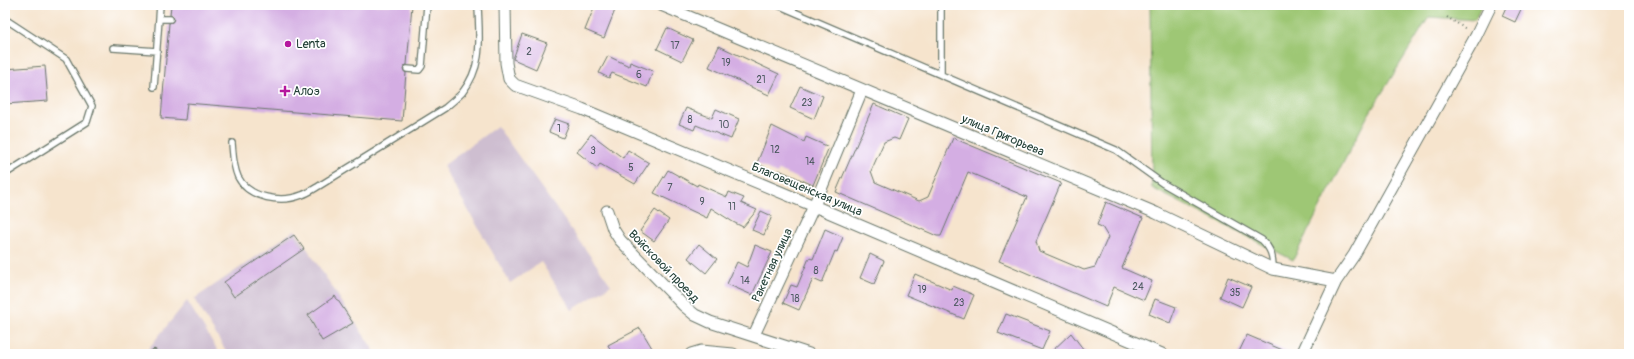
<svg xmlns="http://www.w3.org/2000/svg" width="1634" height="359" font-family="Pangolin,sans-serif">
<rect width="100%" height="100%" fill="#fff"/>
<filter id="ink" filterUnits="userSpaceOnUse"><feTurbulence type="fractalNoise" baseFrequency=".025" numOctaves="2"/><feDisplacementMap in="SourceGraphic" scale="8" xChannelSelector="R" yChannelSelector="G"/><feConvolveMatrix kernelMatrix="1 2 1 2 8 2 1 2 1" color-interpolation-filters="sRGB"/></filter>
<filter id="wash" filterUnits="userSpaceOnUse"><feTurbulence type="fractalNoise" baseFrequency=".012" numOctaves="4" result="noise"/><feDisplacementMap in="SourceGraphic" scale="16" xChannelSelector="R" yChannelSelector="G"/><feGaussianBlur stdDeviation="0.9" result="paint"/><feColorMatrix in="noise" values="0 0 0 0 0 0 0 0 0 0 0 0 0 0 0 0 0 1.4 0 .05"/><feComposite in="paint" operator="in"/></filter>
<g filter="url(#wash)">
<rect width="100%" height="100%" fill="#f6e4cd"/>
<path fill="#cebed0" d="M 497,126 L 611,285 L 572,310 L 541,262 L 510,283 L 443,166 Z
M 295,230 L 376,354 L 228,354 L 194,299 Z
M 187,301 L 220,354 L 144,354 Z"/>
<path fill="#9ec774" stroke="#5e8254" d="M 1150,5 L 1482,5 L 1475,20 L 1429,17 L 1367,117 L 1293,260 L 1152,188 Z"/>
<g id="blocks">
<path fill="#d4aee3" d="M 171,5 L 412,5 L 407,65 L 404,66 L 403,69 L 406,73 L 402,121 L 187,103 L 185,120 L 161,118 L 169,23 L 172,22 L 174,19 L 173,17 L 170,15 Z
M 595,5 L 617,5 L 604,38 L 585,30 Z
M 1507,5 L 1523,5 L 1515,22 L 1502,16 Z
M 667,28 L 693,40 L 682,61 L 657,49 Z
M 522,34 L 547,43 L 536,69 L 513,59 Z
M 719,46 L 779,74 L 769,95 L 744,84 L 744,83 L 709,67 Z
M 608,56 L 629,66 L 630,62 L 653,71 L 647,87 L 612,73 L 609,78 L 599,73 Z
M 45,66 L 48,101 L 5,104 L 5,69 Z
M 800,86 L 823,96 L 814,119 L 790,108 Z
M 874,104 L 908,119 L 899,140 L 894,138 L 884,142 L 871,171 L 875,182 L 919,201 L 928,197 L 953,138 L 1061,183 L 1036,241 L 1039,251 L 1084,270 L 1095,267 L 1108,237 L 1102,227 L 1097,225 L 1106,202 L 1143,218 L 1122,268 L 1152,281 L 1144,300 L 1114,287 L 1106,307 L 999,261 L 1027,197 L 968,172 L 941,236 L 937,236 L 836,192 Z
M 686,108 L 712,118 L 716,109 L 739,119 L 731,139 L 696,125 L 694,130 L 679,124 Z
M 555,119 L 569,124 L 563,138 L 549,132 Z
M 772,126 L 804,142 L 806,137 L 829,147 L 813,185 L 779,170 L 777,174 L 757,163 Z
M 591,134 L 623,158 L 628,150 L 649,163 L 635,184 L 600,164 L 597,168 L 577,152 Z
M 668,170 L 697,186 L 698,184 L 727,197 L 729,192 L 744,198 L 741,203 L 757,210 L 743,227 L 733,222 L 711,208 L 707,218 L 654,193 Z
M 655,210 L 669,220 L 654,241 L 640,231 Z
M 761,211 L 772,216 L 764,235 L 752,230 Z
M 825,229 L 843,237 L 837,252 L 835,251 L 822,283 L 813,279 L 799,310 L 783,303 L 791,285 L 797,287 L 809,258 L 813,259 Z
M 294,235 L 304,249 L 234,297 L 224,282 Z
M 699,244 L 717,259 L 706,273 L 688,258 Z
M 755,245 L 772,252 L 752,295 L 727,284 L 737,262 L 747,267 Z
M 870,254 L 884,261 L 874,284 L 860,278 Z
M 915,274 L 952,290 L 953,286 L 974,295 L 964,319 L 906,295 Z
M 1228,277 L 1251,287 L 1242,307 L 1220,297 Z
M 335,296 L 353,323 L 322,341 L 308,315 Z
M 1155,299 L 1176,307 L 1170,323 L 1149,314 Z
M 1006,314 L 1050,331 L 1042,350 L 998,333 Z
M 640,328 L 652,348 L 639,354 L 612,354 L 608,345 Z
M 1071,333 L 1087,354 L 1049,354 Z
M 1247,335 L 1292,354 L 1238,354 Z"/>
</g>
</g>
<g filter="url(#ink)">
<use href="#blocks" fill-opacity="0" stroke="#6a776a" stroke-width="1"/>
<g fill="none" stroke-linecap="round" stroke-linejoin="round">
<g stroke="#6a776a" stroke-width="8">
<path id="service" d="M 778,5 L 1116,150 L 1162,183 L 1262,240 C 1271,249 1273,256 1273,269
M 941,5 L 941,75
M 5,19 L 66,59 L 92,106 L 87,122 L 5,174
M 159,19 L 170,19
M 113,48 L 157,51
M 407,69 L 419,70 L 422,66 L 427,5
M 154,87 L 160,5
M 232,143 C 233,155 233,166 238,177 C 249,199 282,203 302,195 C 308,193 314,189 319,186 L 445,108 C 451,103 457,98 462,93 C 484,65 479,38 478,5
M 154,353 L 155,354"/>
</g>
<g stroke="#6a776a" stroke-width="13">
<path id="minor" d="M 505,5 L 506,63 L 509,79 L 515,85 L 582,109 L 814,206 L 1162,354
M 661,5 L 1156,213 L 1273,269 L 1336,281
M 607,211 L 613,229 L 620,240 L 683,305 L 695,315 L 710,322 L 809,354
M 754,335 L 814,206 L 862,90
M 691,354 L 701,351 L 733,354
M 1302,354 L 1336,281 L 1354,255 L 1476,36 L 1491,5"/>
</g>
<path stroke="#6a776a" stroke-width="2" stroke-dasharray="1 3" stroke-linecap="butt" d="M 1447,17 L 1466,29"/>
<use href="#service" stroke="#fff" stroke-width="5.5"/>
<use href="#minor" stroke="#fff" stroke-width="11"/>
</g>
</g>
<g fill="#b5179e" stroke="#fff" stroke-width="1.5">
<circle cx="288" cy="44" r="4"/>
<path d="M283 85h4v4h4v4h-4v4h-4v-4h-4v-4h4z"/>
</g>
<g text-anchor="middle" stroke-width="3.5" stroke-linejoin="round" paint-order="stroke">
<g font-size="10" fill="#4c5960">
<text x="675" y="49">17</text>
<text x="529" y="55">2</text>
<text x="726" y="66">19</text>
<text x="639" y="78">6</text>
<text x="761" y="83">21</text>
<text x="807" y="106">23</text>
<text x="690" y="123">8</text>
<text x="724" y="128">10</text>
<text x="559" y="132">1</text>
<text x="775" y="153">12</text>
<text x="593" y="154">3</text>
<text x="810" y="165">14</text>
<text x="631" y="171">5</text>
<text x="670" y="191">7</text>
<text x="702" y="205">9</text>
<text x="732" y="210">11</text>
<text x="816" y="274">8</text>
<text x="745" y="284">14</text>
<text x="1138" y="290">24</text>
<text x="922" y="293">19</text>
<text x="1235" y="296">35</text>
<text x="795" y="302">18</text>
<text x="959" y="306">23</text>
</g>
<g font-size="12" fill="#1f3d34" stroke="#fff" text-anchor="start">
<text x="296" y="48">Lenta</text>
<text x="293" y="95">Алоэ</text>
</g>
<g font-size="12" fill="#1f3d34" stroke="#fff">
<text transform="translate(1003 135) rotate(23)" y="4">улица Григорьева</text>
<text transform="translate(807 189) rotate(23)" y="4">Благовещенская улица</text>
<text transform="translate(772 265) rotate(-65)" y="4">Ракетная улица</text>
<text transform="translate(664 266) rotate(46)" y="4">Войсковой проезд</text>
</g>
</g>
<rect width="1634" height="359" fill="none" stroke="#fff" stroke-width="20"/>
</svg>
